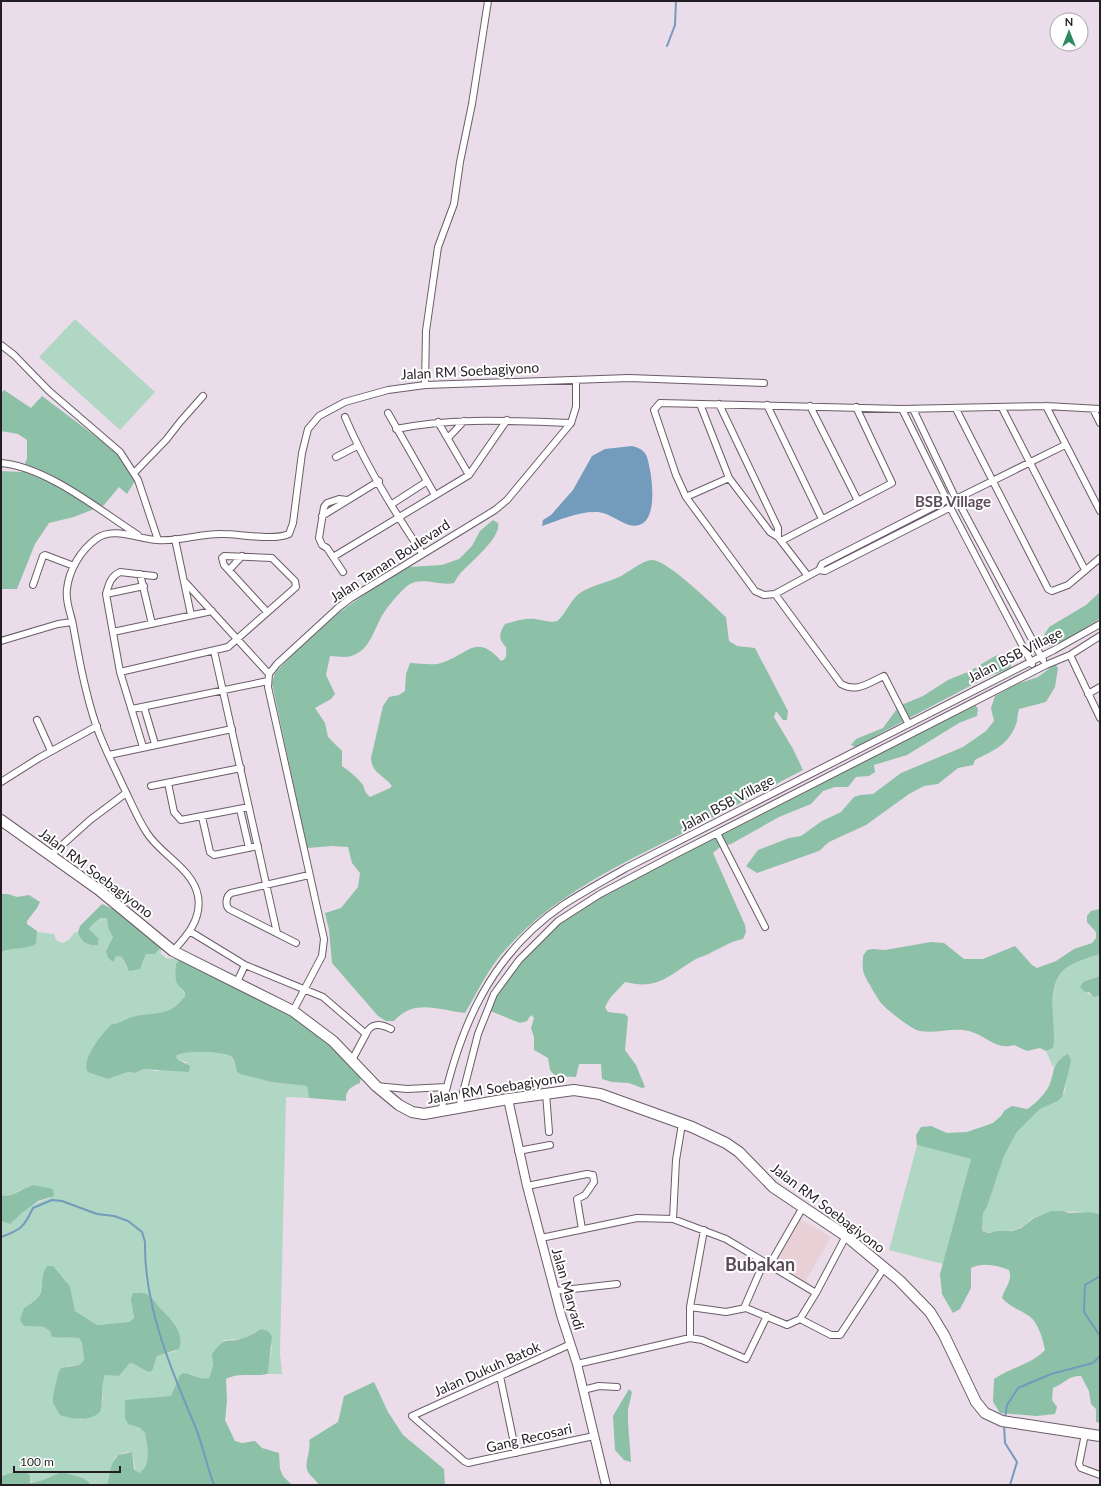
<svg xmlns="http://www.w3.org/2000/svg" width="1101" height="1486" font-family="Lato,sans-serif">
<rect width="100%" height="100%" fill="#ebdcea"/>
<path fill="#e9d0d7" d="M 798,1218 L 831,1237 L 805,1282 L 772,1264 Z"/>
<path fill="#b0d7c4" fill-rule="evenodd" d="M 75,319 L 155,392 L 120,430 L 39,357 Z
M 104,917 L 107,918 L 108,928 L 113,937 L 109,945 L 116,956 L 122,957 L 127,969 L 140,969 L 146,954 L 155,954 L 161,947 L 162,950 L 160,953 L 166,958 L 174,959 L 176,957 L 180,959 L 182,987 L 185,996 L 179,1005 L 165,1013 L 133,1017 L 122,1023 L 115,1023 L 106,1030 L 89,1055 L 108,1079 L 128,1072 L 136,1073 L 144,1069 L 157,1071 L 188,1063 L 177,1059 L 175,1056 C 181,1050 225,1051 231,1057 C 236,1061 235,1067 237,1072 L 240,1074 L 271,1082 L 307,1086 L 309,1098 L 286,1097 L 280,1354 L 282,1374 L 267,1374 L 272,1346 L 261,1329 L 243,1339 L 224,1340 L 214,1360 L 209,1378 L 202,1380 L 191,1374 L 171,1397 L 125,1401 L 128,1424 L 140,1428 L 145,1433 C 147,1445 152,1466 139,1473 L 136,1472 L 132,1452 C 126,1452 119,1453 115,1458 L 107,1485 L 89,1485 L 89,1482 L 83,1478 L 62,1472 C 34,1485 34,1484 5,1474 L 1,1476 L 1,1221 L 10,1224 C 23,1212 33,1202 51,1198 L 20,1190 L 11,1195 L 1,1196 L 1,952 L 13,948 L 26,947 L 37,932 L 54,934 L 56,940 L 62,943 L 69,940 L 74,933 L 78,932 L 87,944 L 98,945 L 99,939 L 89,930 L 93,924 ZM 62,1276 L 70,1286 L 75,1311 L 97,1325 L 129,1322 L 134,1318 L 132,1305 L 155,1302 L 172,1321 L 176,1351 L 157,1356 L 153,1369 L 143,1368 L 130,1363 L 119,1376 L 105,1375 L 101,1384 L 103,1400 L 90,1416 L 80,1420 L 67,1366 L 79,1365 L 84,1360 L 82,1343 L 79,1338 L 66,1338 L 44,1327 L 24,1326 L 24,1308 C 37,1300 44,1293 43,1278 Z
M 1100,954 L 1100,976 L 1083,982 L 1080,987 L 1093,997 L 1100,996 L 1100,1214 C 1084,1211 1048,1210 1033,1218 C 1029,1220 1026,1225 1021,1227 C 1014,1232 990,1234 982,1231 L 983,1213 L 987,1207 L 1004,1156 L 1017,1132 L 1040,1109 L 1058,1101 L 1065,1091 L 1066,1078 L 1070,1066 L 1061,1058 L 1053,1067 L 1046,1051 L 1053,1048 C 1056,1023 1044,979 1071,965 C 1080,960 1091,957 1100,954 Z
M 917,1145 L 971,1159 L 943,1264 L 889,1250 Z"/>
<path fill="#8cc1a7" d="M 4,390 L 31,408 L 42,396 L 119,454 L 135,481 L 127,494 L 119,487 L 104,505 L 74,517 L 49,523 L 35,544 L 17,589 L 1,589 L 1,471 L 22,472 L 27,458 L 27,440 L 18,434 L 1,431 L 1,393 Z
M 493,520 L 498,523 C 502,538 468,564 459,575 C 457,577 456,580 454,583 C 439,586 424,577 410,584 C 403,588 389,605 385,611 C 374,626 372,650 351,656 C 345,658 336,656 330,656 L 326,675 L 335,694 L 331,699 L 315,708 L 325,723 L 328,737 L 342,751 L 342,766 C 349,771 358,778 363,785 C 365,790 365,793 370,797 L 390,788 L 392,786 C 384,775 372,774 371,758 L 383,706 L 389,697 L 399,695 L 405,691 L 406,674 L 410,663 C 419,663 432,666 441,663 C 468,655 476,632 501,661 C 508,659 506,653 506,647 C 498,639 499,633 505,624 C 516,621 525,618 535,619 C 542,620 550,623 557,621 C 563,618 571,599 580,593 C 592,585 606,583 619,577 C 629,572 640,562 651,560 C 666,558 714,606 726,617 L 729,641 L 737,646 L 755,648 L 788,711 L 787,720 L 783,720 L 776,711 L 774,717 L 793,749 L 803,770 C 763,791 724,812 685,832 C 621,864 554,895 506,949 C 489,967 478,991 465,1013 C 439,1010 414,998 394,1021 L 386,1021 L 378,1016 L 332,963 L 329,930 L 325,913 L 341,908 L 358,887 L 360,873 L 352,863 L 348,847 L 332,846 L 307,848 L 272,683 L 275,673 L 298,649 L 337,614 L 368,592 L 409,567 L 442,565 L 459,559 L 472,546 L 480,531 Z
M 1100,592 L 1100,618 C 1093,624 1055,647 1047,646 L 1044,635 L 1049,627 L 1086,605 Z
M 1004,654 L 1007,655 L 1010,657 L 1011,667 C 1002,673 992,674 983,679 C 943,701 903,720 864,743 L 855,747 L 851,745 L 856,739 L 883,728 L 899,706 L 923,696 L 948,680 L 970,671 L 995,656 Z
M 1054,665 L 1057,666 L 1058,668 L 1055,687 L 1046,702 L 1019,709 C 1017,715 1018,721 1015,727 C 1007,746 992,751 975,760 L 973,765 L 958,768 L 938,784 L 924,786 L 909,794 L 866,825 L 829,842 L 819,851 L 757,873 L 746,866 L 758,850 L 789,838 L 801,836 L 822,821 L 841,812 L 854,797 L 860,795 L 873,794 L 901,773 L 963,747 L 986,731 L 994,721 L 991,708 L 995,696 L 1017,684 L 1038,677 Z
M 974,703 L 978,709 L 977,716 L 959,723 L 907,755 L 874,765 L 875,772 L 869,776 L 856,777 L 848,787 L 835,787 L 823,791 L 811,804 L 779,817 L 731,844 L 720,847 L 713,853 L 745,925 L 746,932 L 743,939 C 731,941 723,947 712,952 C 708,955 702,956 698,958 C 670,973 661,991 625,982 L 610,998 L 605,1007 L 608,1012 L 625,1014 L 628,1017 L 625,1050 L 636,1065 L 645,1087 L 642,1088 L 629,1083 L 612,1082 L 602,1079 L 601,1064 L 579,1064 L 576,1077 L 555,1076 L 550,1070 L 548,1058 L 534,1050 L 534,1037 L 531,1028 L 534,1018 L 531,1015 L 527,1021 L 520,1023 L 488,1010 C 504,977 530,945 559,922 C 572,912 587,904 601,896 Z
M 1,894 L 8,894 L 17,897 L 29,895 L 40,902 L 37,908 L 27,921 L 27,924 L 37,931 L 36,944 C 26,950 12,947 1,952 Z
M 102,904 L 129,917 L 161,947 L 155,954 L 146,954 L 140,969 L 129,971 L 122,957 L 116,956 L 113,962 L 108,958 L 106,951 L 113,937 L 108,928 L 107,918 L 101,918 L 93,924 L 89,929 L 99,939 L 98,945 C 87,946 81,942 78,932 L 80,926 Z
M 1100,909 L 1100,954 C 1091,957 1080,960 1071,965 C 1044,979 1055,1018 1054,1042 L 1053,1048 L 1046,1051 L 1040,1048 L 1027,1051 L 1014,1045 C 997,1051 985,1035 969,1031 C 952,1027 937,1034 920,1031 C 912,1030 887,1010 881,1003 C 878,999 866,979 864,974 C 862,969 863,961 863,956 L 867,950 L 873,949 L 885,950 L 931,942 L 944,943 L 964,959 L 983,959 L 1015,946 L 1032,965 L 1037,968 L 1056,961 L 1074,949 L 1092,943 L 1096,938 L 1096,932 L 1087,922 L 1087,916 L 1091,911 Z
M 180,959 L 298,1018 L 337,1049 L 361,1076 L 360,1083 C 351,1087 345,1090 346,1101 L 309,1098 L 307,1086 L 271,1082 L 240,1074 L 237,1072 C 235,1067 236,1062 232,1057 C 225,1051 181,1050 176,1056 L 177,1059 L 190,1066 L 189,1072 L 144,1069 L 135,1073 L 128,1072 L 108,1079 L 88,1072 C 80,1060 103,1032 112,1024 C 121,1023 124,1020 132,1017 C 155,1011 170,1018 185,996 C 185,989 181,989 178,985 C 174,979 176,970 176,964 Z
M 1100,976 L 1100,996 L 1093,997 L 1089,992 L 1085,992 L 1080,987 L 1083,982 Z
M 1068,1054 L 1071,1060 L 1070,1066 L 1062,1097 L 1058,1101 L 1040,1109 L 1017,1132 L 1004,1156 L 987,1207 L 983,1213 L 982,1231 L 989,1233 L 998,1231 L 1012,1231 L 1021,1228 L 1034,1218 L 1051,1211 L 1062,1211 L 1069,1213 L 1089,1212 L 1100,1214 L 1100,1423 L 1096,1422 L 1096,1409 L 1091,1404 L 1089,1391 L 1081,1376 C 1067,1376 1066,1383 1053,1388 L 1052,1400 L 1057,1407 L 1055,1414 L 1037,1416 L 1000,1413 L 993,1402 L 994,1379 C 1010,1368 1032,1364 1045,1350 C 1043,1339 1038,1322 1029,1316 C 1020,1310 1010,1307 1002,1298 C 1004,1288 1013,1282 1009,1270 C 997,1265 983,1262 971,1268 L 971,1288 L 960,1309 L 953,1313 L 942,1294 L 940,1274 L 971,1159 L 917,1145 L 916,1135 L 921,1127 L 931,1126 L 947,1133 L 967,1132 L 993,1123 L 1001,1116 L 1005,1110 L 1012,1106 L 1027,1109 C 1035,1104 1045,1094 1049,1086 C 1056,1070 1050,1064 1068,1054 Z
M 33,1185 L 53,1189 L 54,1196 L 38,1201 L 22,1213 L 10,1224 L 1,1221 L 1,1196 L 11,1195 Z
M 47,1266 L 53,1266 L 70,1286 L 75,1311 L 97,1325 L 129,1322 L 134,1318 L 131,1299 L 133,1293 C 138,1293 141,1292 146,1294 C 153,1297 156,1304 161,1309 C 171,1319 185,1333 179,1349 L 157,1356 L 153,1369 L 150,1372 C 142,1370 139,1365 130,1363 L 119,1376 L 105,1375 C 100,1387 104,1399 100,1412 C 89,1422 73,1419 60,1415 L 53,1403 L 53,1396 L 58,1374 L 61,1368 L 79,1365 L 84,1360 L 82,1343 L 79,1338 L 52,1337 L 50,1331 L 44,1327 L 24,1326 L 20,1320 L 24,1308 C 53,1291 35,1286 47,1266 Z
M 261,1329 L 268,1331 L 272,1336 L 268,1372 L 267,1374 C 253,1377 238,1372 226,1379 L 227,1401 L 225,1420 L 235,1441 L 242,1443 L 255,1441 L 262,1448 L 279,1453 L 280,1469 L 283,1476 L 292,1485 L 107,1485 L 112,1464 L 118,1455 L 132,1452 L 134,1469 L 139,1473 C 152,1466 147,1445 145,1433 L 140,1428 L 128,1424 L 125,1418 L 125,1400 L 171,1396 L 180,1375 L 183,1373 C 193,1374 199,1380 209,1378 L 213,1365 L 212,1354 C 228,1333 225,1345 244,1338 C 250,1336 256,1332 261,1329 Z
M 374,1382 L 388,1412 L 403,1435 L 444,1469 L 445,1485 L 319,1485 C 316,1480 311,1477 308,1472 C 303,1462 312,1451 309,1440 L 338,1422 L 344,1396 Z
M 629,1389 L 632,1392 L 628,1410 L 628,1422 L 631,1462 L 624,1460 L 615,1450 L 613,1416 Z
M 18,1471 L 26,1471 L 30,1476 L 30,1483 L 43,1480 L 62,1472 L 83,1478 L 89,1482 L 89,1485 L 1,1485 L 1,1476 Z"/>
<path fill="#729bbc" d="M 632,446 C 647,450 647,455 650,470 C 653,486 658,532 629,525 C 619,522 609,513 598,512 C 578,511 560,520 542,526 L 543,520 L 551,515 L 573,490 L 592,456 L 605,449 Z"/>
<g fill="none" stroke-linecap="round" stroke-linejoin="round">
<path stroke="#729bbc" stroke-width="2" d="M 667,46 L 675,25 L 676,1
M 1,1237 C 21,1230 24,1227 33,1208 L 52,1200 L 62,1201 L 97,1214 L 114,1216 L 128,1221 L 142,1232 L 145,1242 C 144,1304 169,1365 193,1421 C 202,1441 206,1464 214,1485
M 1100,1276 L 1085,1285 L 1084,1312 L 1100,1336
M 1005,1418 L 1007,1405 L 1018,1388 L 1051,1374 L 1093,1363 L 1100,1356
M 1004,1424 L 1005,1443 L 1017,1462 L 1010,1485"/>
<g stroke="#6a5d69" stroke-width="8">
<path id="minor" d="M 1,345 L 14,355 L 49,391 L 120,452 L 138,480 L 158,540
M 425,385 L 426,331 L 438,247 L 454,204 L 460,162 L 472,104 L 488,1
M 700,404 L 729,478 L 770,532 L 778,537 L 808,576
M 719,404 L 778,528 L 778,537
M 767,405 L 822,519
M 810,406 L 858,501
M 1046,406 L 1100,511
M 1002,408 L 1085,570
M 902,409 L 946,498
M 913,409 L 954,495
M 956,409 L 1048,589 L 1052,591 L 1068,585 L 1100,558
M 1093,409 L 1100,423
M 388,413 L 435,495
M 345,417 C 365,464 393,510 422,553
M 438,422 L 469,475
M 396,429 C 454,417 512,421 571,423
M 448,438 L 464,421
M 336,457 L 357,446
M 1,463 C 47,467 99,510 138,535
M 134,473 L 166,440 L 180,422 L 203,396
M 686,497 L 729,478
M 958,498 L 1065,445
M 945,501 L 822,564 L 819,570 L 775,594 L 764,595 L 755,591 L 686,497 L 676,475 L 654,410 L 660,403 L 902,409 L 1046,406 L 1100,409
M 959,503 L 1043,660
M 392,504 L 426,482
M 951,509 L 1032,664
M 322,516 L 379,481
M 175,539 L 191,615
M 781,541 L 892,483 L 856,407
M 333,557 L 469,475 L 507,420
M 229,570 L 242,556
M 819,570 L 825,571 L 949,508
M 343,572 L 327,548 L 322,545 L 319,538 L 324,507 L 327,503 L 339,499 L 347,500
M 140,574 L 152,624
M 185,582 L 269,674
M 33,585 L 43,556 L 45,555 L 74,566
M 106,594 L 144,586
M 775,594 L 841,684 C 857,693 868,683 884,676 L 908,723
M 113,632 L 212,611
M 1,641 L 58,624 L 72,622
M 214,651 L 277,933
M 1070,655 L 1100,718
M 120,672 L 228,647 L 296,587 L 295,581 L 272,558 L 224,556 L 222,558 L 224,565 L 267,612
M 1088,694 L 1100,687
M 144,707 L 155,744
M 132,709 L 268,681
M 37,720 L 51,751
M 143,747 L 120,672 L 106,594 C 109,584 110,577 120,572 L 154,576
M 109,755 L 232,729
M 1,782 L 39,758 L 97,726
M 168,783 L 174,812 L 181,820 L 249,807
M 151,786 L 241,768
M 240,809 L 249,848
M 202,817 L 210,852 L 214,855 L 258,846
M 717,833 L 765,927
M 50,856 L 90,820 L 126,793
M 191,932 L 245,965 L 323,997 L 366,1034 L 352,1060
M 296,943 L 229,909 C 225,905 226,896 231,893 L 309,875
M 173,951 C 187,936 202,919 198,896 C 193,869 161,855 147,833 C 137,818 131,802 123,786 C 114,766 103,746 96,725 C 85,692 79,659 73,625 C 71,613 65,602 67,589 C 69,570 80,551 96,539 C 113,526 138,539 157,540 C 179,542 201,533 223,534 C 241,534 273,541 289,534 L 293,523 L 302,453 L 308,429 L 319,416 L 345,402 L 388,390 L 425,385 L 629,378 L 764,383
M 236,984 L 245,965
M 293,1011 L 322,956 L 324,939 L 268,687 L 269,674 L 277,664 L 339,607 L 351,598 L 495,510 L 507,500 L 571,423 L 576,407 L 576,380
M 366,1034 C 371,1022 381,1024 391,1029
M 376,1086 L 407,1089 L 446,1087
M 546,1093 L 549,1132
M 459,1108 L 478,1034 L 494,994 L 519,960 L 558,921 L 600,894 L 678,853 L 1046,665 L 1070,655 L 1100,636
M 441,1112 C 459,1028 490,955 563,905 C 583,892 605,880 626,868 L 1054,650 L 1100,624
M 518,1151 L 550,1145
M 527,1186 L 587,1174 L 593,1175 L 594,1182 L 585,1195 L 577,1199 L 582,1229
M 673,1219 L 676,1160 L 682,1124
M 541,1238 L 637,1218 L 673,1219 L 726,1239 L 816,1293 L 846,1236
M 769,1266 L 803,1207
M 555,1291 L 617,1284
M 690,1307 L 704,1230
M 744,1308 L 764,1262
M 800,1319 L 831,1335 L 840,1335 L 884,1268
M 690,1338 L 690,1307 L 726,1312 L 746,1308 L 787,1325 L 800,1319 L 816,1293
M 571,1344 L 412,1416 L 464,1461 L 468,1463 L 594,1436
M 577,1364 L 690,1338 L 702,1340 L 746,1359 L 767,1316
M 500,1376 L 516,1453
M 583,1390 L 599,1386 L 617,1387
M 1085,1434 L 1079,1464 L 1081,1468 L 1100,1475"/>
</g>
<g stroke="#6a5d69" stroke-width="10">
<path id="tertiary" d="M 508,1099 L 527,1186 L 561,1315 L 577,1364 L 606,1485"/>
</g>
<g stroke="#6a5d69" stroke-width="12">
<path id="primary" d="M 1,820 L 99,890 L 173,951 L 293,1011 L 333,1041 L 376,1086 L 399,1105 L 412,1112 L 424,1114 L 508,1099 L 574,1090 L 600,1094 L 692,1127 L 726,1143 L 739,1152 L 773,1187 L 846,1236 L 899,1280 L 930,1312 L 944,1335 L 976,1402 L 985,1413 L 1002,1421 L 1100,1436"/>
</g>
<use href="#minor" stroke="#fff" stroke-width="6"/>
<use href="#tertiary" stroke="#fff" stroke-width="8"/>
<use href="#primary" stroke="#fff" stroke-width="10"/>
</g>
<g text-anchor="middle" stroke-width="4" stroke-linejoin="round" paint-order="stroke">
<g font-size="14" fill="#231e23" stroke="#fff">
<text transform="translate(470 371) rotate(-3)" y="5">Jalan RM Soebagiyono</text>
<text transform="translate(390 561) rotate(-33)" y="5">Jalan Taman Boulevard</text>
<text transform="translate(1015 655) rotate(-27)" y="5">Jalan BSB Village</text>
<text transform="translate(727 803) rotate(-28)" y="5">Jalan BSB Village</text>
<text transform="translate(96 873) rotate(37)" y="5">Jalan RM Soebagiyono</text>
<text transform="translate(496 1088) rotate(-9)" y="5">Jalan RM Soebagiyono</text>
<text transform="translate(828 1208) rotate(37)" y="5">Jalan RM Soebagiyono</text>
<text transform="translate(568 1289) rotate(74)" y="5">Jalan Maryadi</text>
<text transform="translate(487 1369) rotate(-24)" y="5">Jalan Dukuh Batok</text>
<text transform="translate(529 1438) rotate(-13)" y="5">Gang Recosari</text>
</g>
<g font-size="15" font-weight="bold" fill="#5a4d59" stroke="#fff">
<text x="953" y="507">BSB Village</text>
</g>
<g font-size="18" font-weight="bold" fill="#5a4d59" stroke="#fff">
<text x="760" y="1271">Bubakan</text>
</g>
</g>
<rect width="1101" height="1486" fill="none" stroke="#231e23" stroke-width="4"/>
<g transform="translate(1069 32)"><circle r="19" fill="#ffffff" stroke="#a7a5a7"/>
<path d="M0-3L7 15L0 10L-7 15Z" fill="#2c8960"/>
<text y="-6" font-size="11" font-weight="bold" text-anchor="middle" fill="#231e23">N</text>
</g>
<path d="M14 1466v6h106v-6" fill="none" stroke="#231e23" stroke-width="2"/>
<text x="20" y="1466" font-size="12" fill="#231e23" stroke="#ffffff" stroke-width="3" paint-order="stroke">100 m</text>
</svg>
